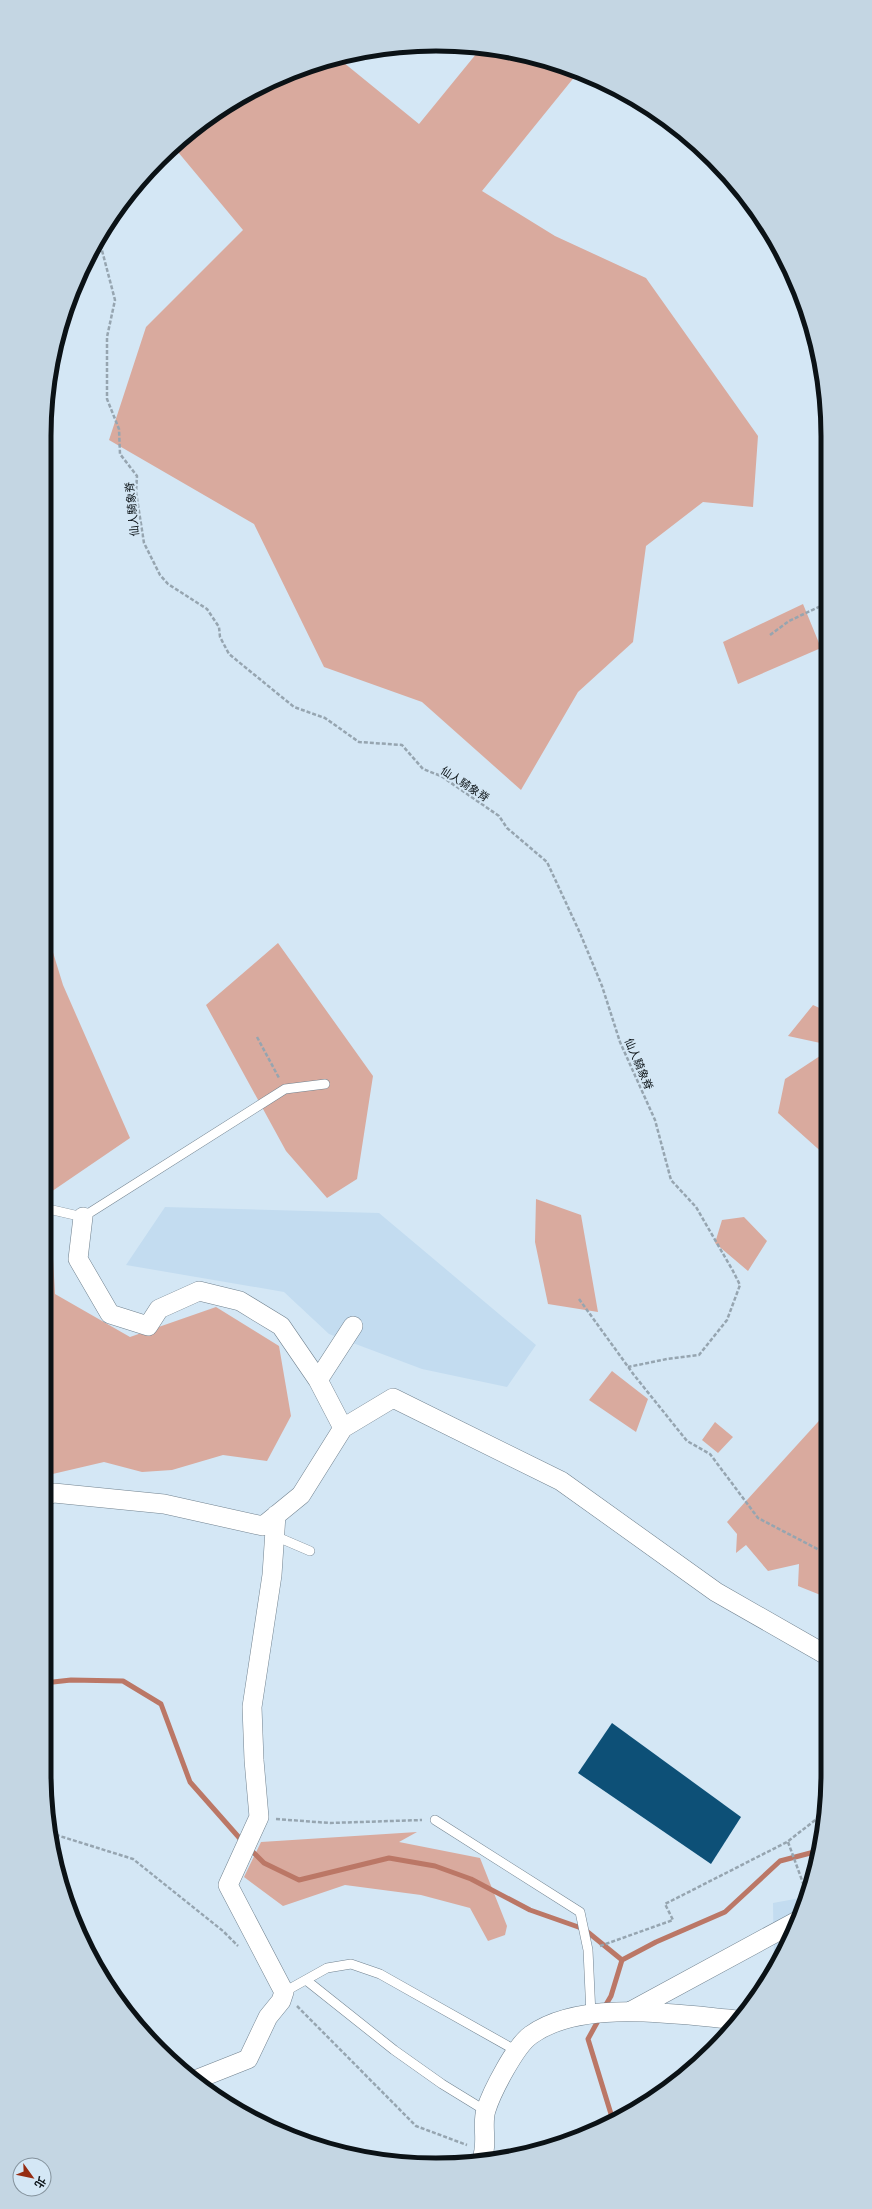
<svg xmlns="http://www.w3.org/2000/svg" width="872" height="2209" font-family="'Work Sans','Noto Sans TC',sans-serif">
<rect width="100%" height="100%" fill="#d4e7f5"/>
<path fill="#c3dcf0" d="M 165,1207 L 379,1213 L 536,1345 L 507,1387 L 422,1369 L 329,1334 L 284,1292 L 126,1265 Z
M 806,1897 L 787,1947 L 774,1969 L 773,1903 Z"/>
<path fill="#d9aa9e" d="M 481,48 L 538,57 L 576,75 L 482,191 L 555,236 L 646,278 L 758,436 L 753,507 L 703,502 L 646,546 L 633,642 L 578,692 L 521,790 L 422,702 L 324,667 L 254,524 L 109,440 L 146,327 L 243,230 L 173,146 L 178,141 L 240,96 L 310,65 L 338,58 L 419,124 Z
M 803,604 L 821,648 L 738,684 L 723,642 Z
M 44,923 L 63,985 L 130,1138 L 45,1196 Z
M 278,943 L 373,1076 L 357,1179 L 327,1198 L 286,1151 L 206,1005 Z
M 813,1005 L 826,1011 L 825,1044 L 788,1036 Z
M 826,1052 L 826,1156 L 778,1113 L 785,1079 Z
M 536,1199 L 581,1215 L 598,1312 L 548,1304 L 535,1242 Z
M 744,1217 L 767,1241 L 748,1271 L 715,1243 L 722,1220 Z
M 44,1223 L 51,1223 L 55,1294 L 130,1337 L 216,1307 L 279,1346 L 291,1416 L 267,1461 L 223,1455 L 172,1470 L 142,1472 L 104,1462 L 44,1476 Z
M 612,1371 L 648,1399 L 636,1432 L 589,1400 Z
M 827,1412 L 828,1598 L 798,1586 L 799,1564 L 768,1571 L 746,1545 L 736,1553 L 737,1534 L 727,1522 Z
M 715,1422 L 733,1437 L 718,1453 L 702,1440 Z
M 417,1832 L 399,1842 L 480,1858 L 507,1926 L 505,1935 L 488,1941 L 470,1908 L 421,1895 L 345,1885 L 283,1906 L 244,1877 L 261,1842 Z"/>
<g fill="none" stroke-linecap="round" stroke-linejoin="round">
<path stroke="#b76" stroke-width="5" d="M 44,1683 L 71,1680 L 123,1681 L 161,1704 L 190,1782 L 243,1842
M 249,1848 L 264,1863 L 299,1880 L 389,1858 L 435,1866 L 471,1879 L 530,1910 L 584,1929 L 622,1960
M 604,2008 L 611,1996 L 622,1960 L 656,1942 L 725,1912 L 780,1861 L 818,1851
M 599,2019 L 588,2039 L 611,2114 L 611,2122"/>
</g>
<path fill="#0d5077" d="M 612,1723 L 741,1817 L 711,1864 L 578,1773 Z"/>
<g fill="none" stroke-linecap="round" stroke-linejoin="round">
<g stroke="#71828f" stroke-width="10">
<path id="lane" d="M 44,1208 L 83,1217 L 285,1089 L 325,1084
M 275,1536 L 310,1551
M 435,1820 L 580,1912 L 588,1950 L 591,2015
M 306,1980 L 394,2050 L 442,2084 L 486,2111
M 284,1992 L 327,1968 L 351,1964 L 380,1974 L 515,2050"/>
</g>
<g stroke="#71828f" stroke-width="20">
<path id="street" d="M 83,1217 L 78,1259 L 110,1314 L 148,1326 L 159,1309 L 199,1291 L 240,1301 L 281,1326 L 318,1380
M 343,1428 L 318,1380 L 353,1326
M 44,1496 L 54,1493 L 164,1504 L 263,1526 L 301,1495 L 343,1428 L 393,1398 L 561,1481 L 716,1592 L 828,1656
M 631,2011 L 797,1921
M 195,2080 L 248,2059 L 268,2017 L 281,2001 L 284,1992 L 228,1885 L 259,1817 L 254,1760 L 252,1707 L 272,1575 L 276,1515
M 481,2161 C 489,2144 481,2126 486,2110 C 492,2091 516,2045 531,2035 C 582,1998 680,2015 739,2020"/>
</g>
<path stroke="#96a5b0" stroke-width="2.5" stroke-dasharray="4 2" stroke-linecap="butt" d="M 99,239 L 115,300 L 107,337 L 107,399 L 119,429 L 120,454 L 137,476 L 136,492 L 144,543 L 160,575 L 168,584 L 207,609 L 219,627 L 220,637 L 229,654 L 294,707 L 325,718 L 359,742 L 402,745 L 423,769 L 441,776 L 499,816 L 507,828 L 547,862 L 580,933 L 602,986 L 620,1042 L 655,1120 L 671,1180 L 696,1207 L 733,1271 L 740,1285 L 727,1320 L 699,1355 L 667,1359 L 628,1367
M 770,635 L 789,621 L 825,604
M 257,1037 L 279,1078
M 579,1299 L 634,1375 L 687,1441 L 710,1454 L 758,1518 L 827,1554
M 276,1819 L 330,1823 L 422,1820
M 50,1833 L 133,1859 L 223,1931 L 238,1946
M 788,1842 L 807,1894
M 600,1946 L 673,1920 L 665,1904 L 787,1842 L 823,1814
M 297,2006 L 416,2126 L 467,2145"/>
<use href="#lane" stroke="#fff" stroke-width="9"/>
<use href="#street" stroke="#fff" stroke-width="19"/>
</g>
<g text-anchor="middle" stroke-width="4" stroke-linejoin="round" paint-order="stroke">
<g font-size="11" fill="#0b1216" stroke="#d4e7f5">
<text transform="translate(132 509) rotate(-96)" y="4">仙人騎象脊</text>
<text transform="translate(465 784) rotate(33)" y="4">仙人騎象脊</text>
<text transform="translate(639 1064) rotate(67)" y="4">仙人騎象脊</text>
</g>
</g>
<path d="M0 0H872V2209H0ZM436 51H436A385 385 0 0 1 821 436V1773A385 385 0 0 1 436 2158H436A385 385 0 0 1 51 1773V436A385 385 0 0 1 436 51Z" fill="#c4d6e3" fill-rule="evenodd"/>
<path fill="none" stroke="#0b1216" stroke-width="5" d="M436 51H436A385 385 0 0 1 821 436V1773A385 385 0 0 1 436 2158H436A385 385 0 0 1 51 1773V436A385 385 0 0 1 436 51Z"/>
<g transform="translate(32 2177) rotate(123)"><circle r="19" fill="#d4e7f5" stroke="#84929c"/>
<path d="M0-3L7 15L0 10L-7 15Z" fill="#952c12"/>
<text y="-6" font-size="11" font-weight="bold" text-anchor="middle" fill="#0b1216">北</text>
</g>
</svg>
